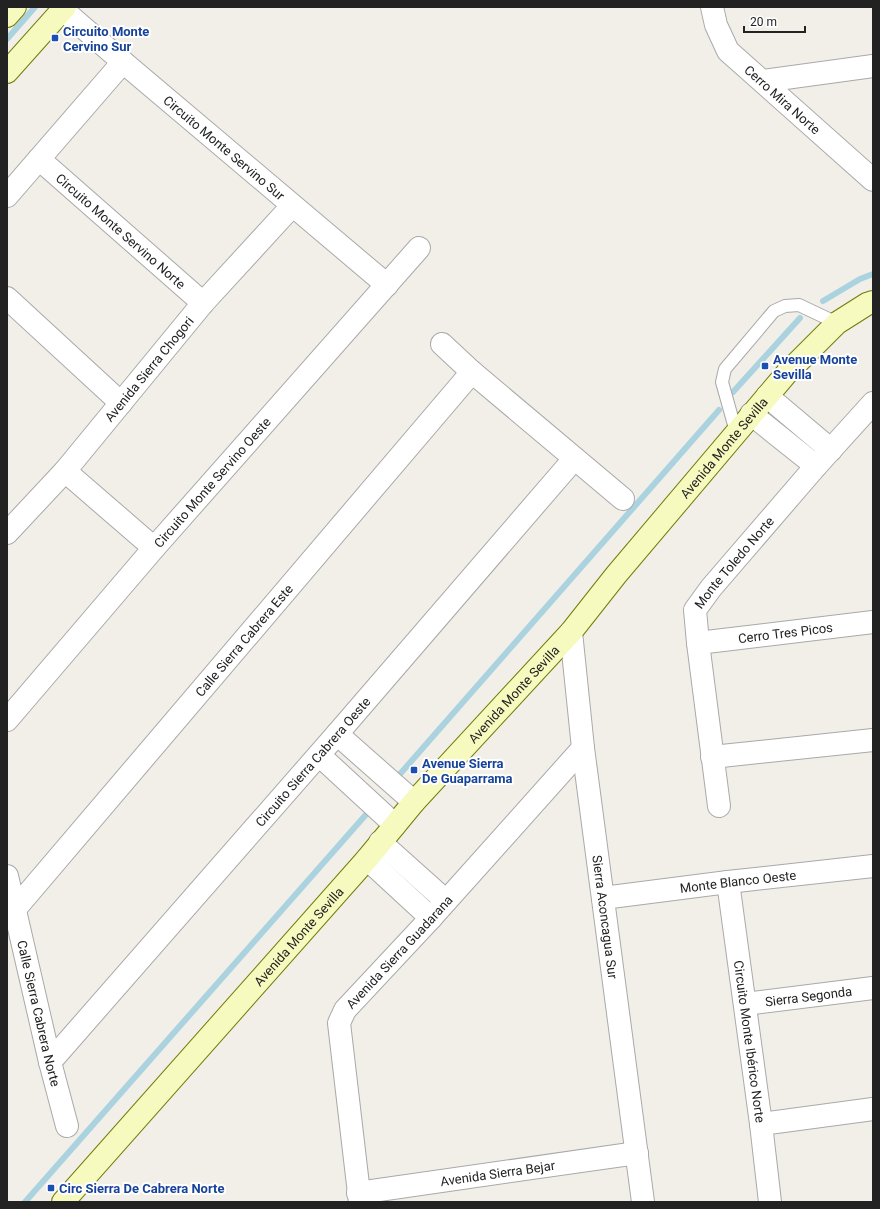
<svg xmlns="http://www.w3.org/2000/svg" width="880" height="1209" font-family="Roboto,sans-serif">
<rect width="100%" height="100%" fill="#f2efe9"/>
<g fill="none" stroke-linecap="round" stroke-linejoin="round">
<path stroke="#aad3df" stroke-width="6" d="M 7,39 L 35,7
M 823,301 L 860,279 L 873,274
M 733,392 L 800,318
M 400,774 L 719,410
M 25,1202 L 370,810"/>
<g stroke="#a9a9a9" stroke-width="14">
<path id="lane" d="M 736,432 L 722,382 L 725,369 L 774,311 L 785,306 L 799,305 L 837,323"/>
</g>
<g stroke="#a9a9a9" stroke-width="24">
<g id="street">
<path id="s1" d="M 712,7 L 716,25 L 728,51 L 873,180"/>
<path id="s2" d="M 63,10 L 123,62 L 387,285"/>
<path d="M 763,81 L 873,66"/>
<path id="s3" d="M 39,159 L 203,303"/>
<path d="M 7,196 L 123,62"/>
<path d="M 7,298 L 121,403"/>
<path d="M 442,344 L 472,372 L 623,499"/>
<path d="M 767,396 L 831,450"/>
<path d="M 751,414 L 816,466"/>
<path d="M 65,471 L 154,548"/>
<path id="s4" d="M 7,533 L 65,471 L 203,303 L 292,206"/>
<path id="s5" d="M 571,632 L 583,748 L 643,1202"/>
<path id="s6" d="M 698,643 L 873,622"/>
<path id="s7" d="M 7,720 L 154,548 L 419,248"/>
<path d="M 337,734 L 414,802"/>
<path d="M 319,755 L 395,825"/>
<path d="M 712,757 L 873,740"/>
<path id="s8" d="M 719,806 L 698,643 L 695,610 L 711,588 L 816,466 L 873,403"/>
<path d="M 380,842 L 446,901"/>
<path d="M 367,859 L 431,918"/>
<path id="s9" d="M 7,876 L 50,1062 L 67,1126"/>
<path id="s10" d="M 728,882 L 761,1124 L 770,1202"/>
<path id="s11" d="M 603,898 L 728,882 L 873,866"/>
<path id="s12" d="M 15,909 L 472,372"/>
<path id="s13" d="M 745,1004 L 873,988"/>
<path id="s14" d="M 50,1062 L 337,734 L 574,459"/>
<path d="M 761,1124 L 873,1109"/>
<path id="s15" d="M 358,1193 L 637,1153"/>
<path id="s16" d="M 360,1202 L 339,1023 L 345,1010 L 431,918 L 583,748"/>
</g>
</g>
<g stroke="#707d05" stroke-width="24">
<g id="secondary">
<path d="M 7,16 L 15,7"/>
<path d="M 7,72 L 65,7"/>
<path id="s17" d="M 63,1202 L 367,859 L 414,802 L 571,632 L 616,575 L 786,374 L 837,323 L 867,304 L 873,302"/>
</g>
</g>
<use href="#lane" stroke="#fff" stroke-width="12"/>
<use href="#street" stroke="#fff" stroke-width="22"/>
<use href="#secondary" stroke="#f7fabf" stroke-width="22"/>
</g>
<g fill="#1a4fb4" stroke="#fff" stroke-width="1.5">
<rect x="51" y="34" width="8" height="8" rx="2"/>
<rect x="761" y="362" width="8" height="8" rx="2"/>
<rect x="410" y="766" width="8" height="8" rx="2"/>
<rect x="47" y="1184" width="8" height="8" rx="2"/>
</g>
<g text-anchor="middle" stroke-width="4" stroke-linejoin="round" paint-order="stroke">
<g font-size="13" font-weight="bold" fill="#164399" stroke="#fff" text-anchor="start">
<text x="63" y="36">Circuito Monte<tspan x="63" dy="15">Cervino Sur</tspan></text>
<text x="773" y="364">Avenue Monte<tspan x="773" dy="15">Sevilla</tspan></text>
<text x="422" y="768">Avenue Sierra<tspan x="422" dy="15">De Guaparrama</tspan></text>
<text x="59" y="1193">Circ Sierra De Cabrera Norte</text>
</g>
<g font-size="13" fill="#222" stroke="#fff">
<text dy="5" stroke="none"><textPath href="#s1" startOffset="120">Cerro Mira Norte</textPath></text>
<text dy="5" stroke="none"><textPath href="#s2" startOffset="212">Circuito Monte Servino Sur</textPath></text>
<text dy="5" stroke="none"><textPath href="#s3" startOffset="109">Circuito Monte Servino Norte</textPath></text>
<text dy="5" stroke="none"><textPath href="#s4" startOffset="217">Avenida Sierra Chogori</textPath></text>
<text dy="5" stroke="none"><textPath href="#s17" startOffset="1003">Avenida Monte Sevilla</textPath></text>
<text dy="5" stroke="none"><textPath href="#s7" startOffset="314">Circuito Monte Servino Oeste</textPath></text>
<text dy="5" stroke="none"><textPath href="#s8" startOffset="259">Monte Toledo Norte</textPath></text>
<text dy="5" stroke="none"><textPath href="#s6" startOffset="88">Cerro Tres Picos</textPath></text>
<text dy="5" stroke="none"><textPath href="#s12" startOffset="353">Calle Sierra Cabrera Este</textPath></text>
<text dy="5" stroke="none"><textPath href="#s17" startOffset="679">Avenida Monte Sevilla</textPath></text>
<text dy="5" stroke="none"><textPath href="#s14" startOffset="399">Circuito Sierra Cabrera Oeste</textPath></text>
<text dy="5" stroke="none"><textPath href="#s11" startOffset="136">Monte Blanco Oeste</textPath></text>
<text dy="5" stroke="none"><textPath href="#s5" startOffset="287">Sierra Aconcagua Sur</textPath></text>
<text dy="5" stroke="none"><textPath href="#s17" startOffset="355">Avenida Monte Sevilla</textPath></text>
<text dy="5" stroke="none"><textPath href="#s16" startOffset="274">Avenida Sierra Guadarana</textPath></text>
<text dy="5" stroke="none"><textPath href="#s13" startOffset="64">Sierra Segonda</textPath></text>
<text dy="5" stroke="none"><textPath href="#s9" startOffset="141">Calle Sierra Cabrera Norte</textPath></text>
<text dy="5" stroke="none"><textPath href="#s10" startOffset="161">Circuito Monte Ibérico Norte</textPath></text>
<text dy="5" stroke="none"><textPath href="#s15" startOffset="141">Avenida Sierra Bejar</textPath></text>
</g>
</g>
<rect width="880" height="1209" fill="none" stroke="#222222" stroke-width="16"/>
<path d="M744 26v6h61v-6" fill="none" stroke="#222222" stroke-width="2"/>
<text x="750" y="26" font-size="12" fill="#222222" stroke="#ffffff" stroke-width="3" paint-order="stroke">20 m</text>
</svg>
